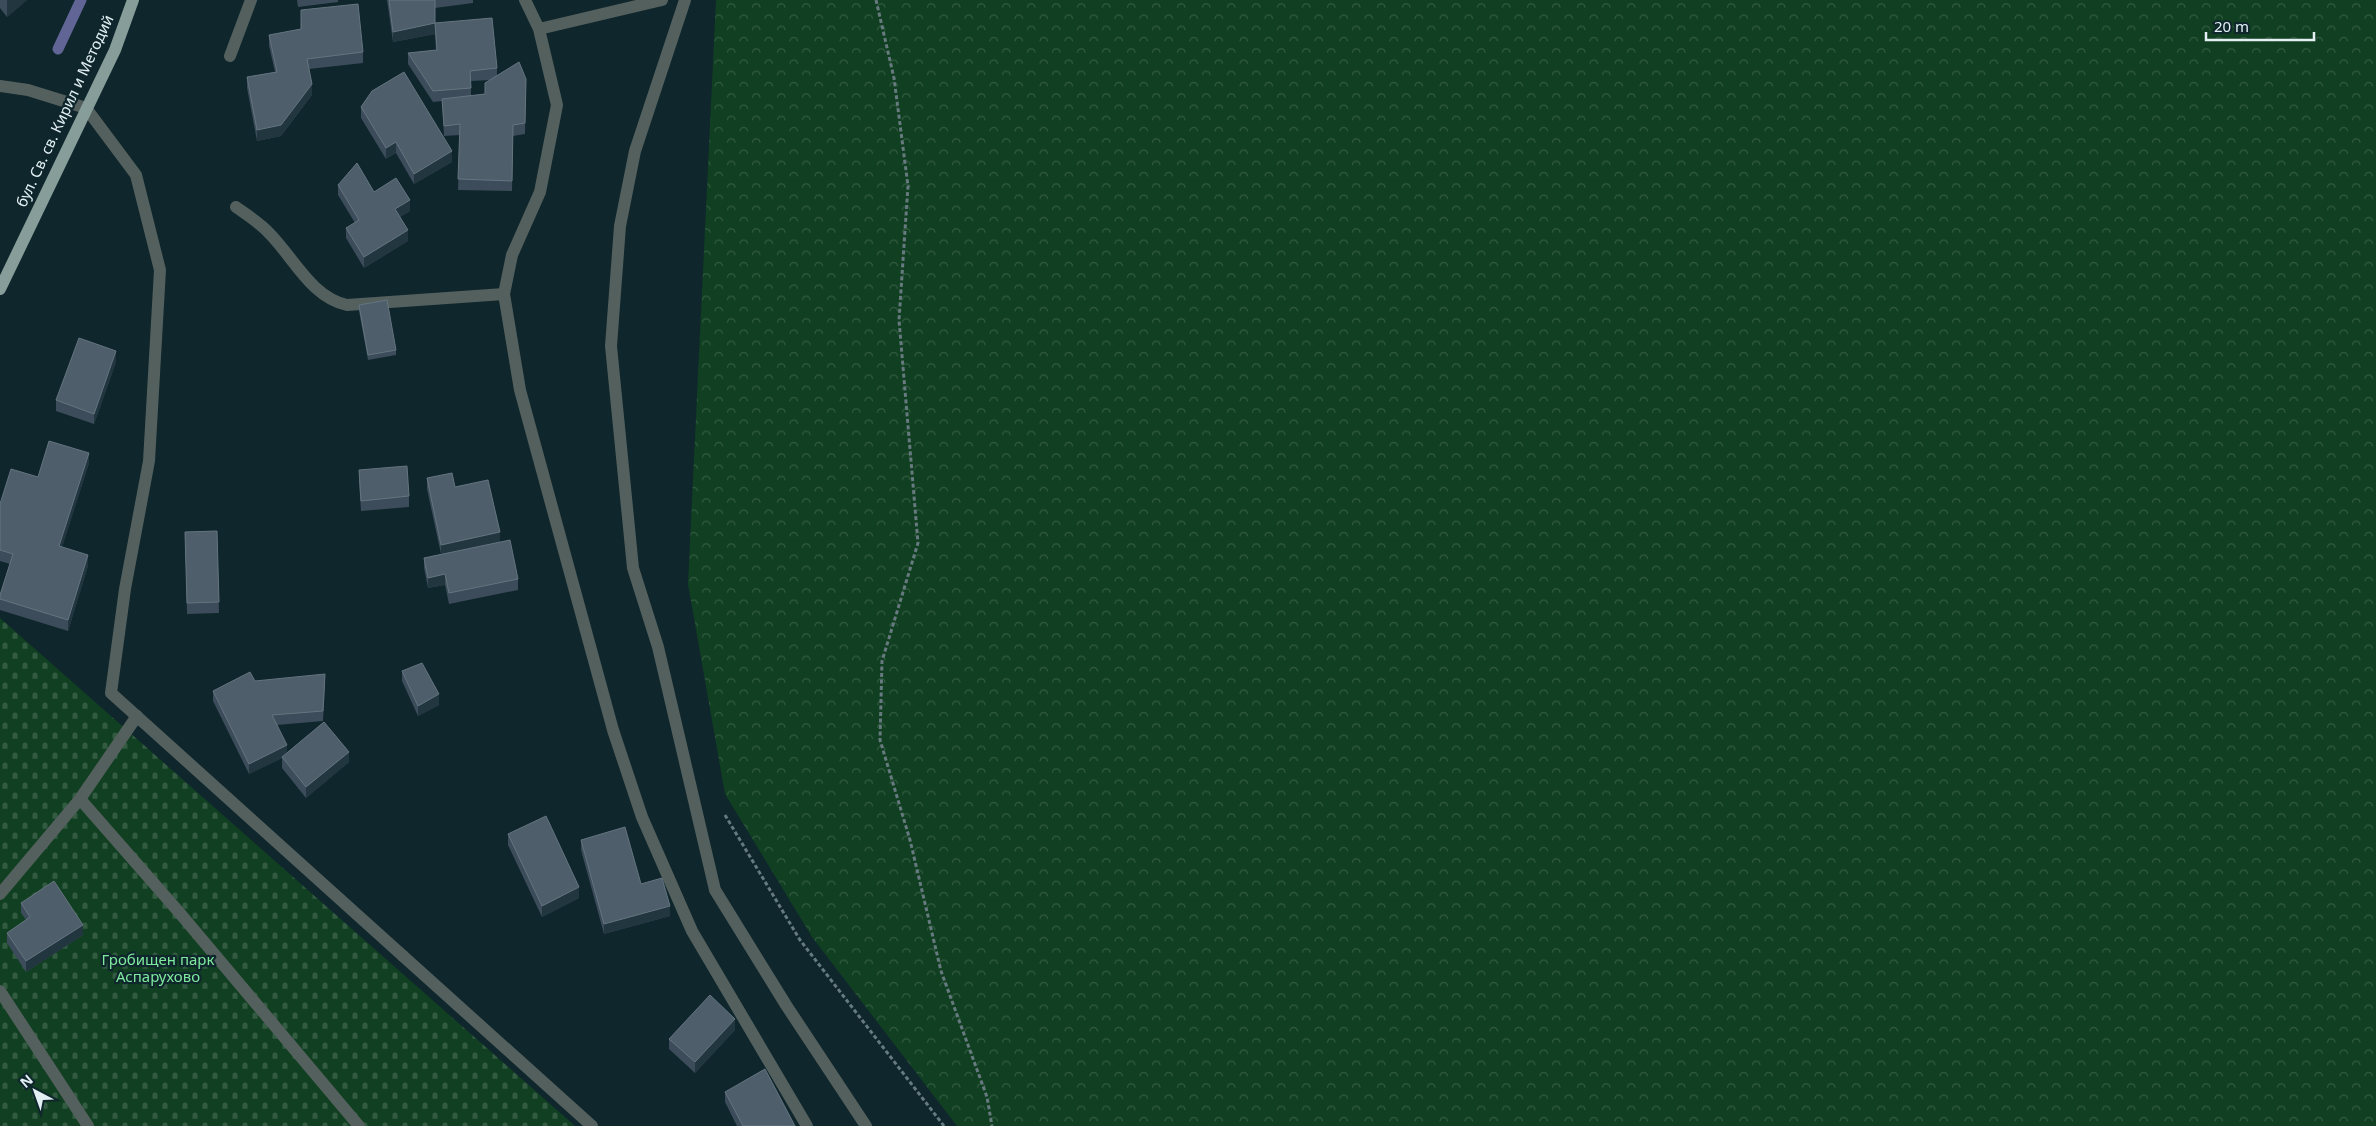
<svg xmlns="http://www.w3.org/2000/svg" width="2376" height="1126" font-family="'Noto Sans',sans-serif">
<defs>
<pattern id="forest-crowns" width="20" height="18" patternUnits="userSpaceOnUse" patternTransform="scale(1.25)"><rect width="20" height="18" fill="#113f21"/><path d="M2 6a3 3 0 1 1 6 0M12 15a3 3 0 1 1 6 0" fill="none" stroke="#335b42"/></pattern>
<pattern id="cemetery-stones" width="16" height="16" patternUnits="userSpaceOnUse" patternTransform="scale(1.25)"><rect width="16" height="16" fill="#113f21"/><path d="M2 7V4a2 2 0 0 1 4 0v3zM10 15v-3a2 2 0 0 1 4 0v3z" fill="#335b42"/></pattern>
</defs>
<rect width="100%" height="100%" fill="#0e262c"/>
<path fill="url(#forest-crowns)" d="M 716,0 L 2376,0 L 2376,1126 L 957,1126 L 812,937 L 725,794 L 688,584 Z"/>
<path fill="url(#cemetery-stones)" d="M 0,618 L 575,1126 L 0,1126 Z"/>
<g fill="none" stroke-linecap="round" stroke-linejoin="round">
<path stroke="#606595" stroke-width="11" d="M 58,49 L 81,0"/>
<path stroke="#667a7f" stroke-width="3" stroke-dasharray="4 2.5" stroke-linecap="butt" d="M 876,0 L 894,78 L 908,186 L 899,320 L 918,543 L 882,661 L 880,740 L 910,840 L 941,971 L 987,1097 L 992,1126
M 725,815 L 800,940 L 944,1126"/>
<path stroke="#54605d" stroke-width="12" d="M 685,0 L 635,151 L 620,226 L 611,346 L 633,568 L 658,647 L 715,890 L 786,1005 L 866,1126
M 0,86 L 28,90 L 86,108
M 236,207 C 247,215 260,223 269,233 C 294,258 311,297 347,305 L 504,294
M 137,716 L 80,799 L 178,911 L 359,1126
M 0,894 L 80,799
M 403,956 L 592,1126
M 0,991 L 88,1126"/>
<path stroke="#54605d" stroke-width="12" d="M 525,0 L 539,29 L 557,105 L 540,192 L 512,255 L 504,294 L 520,390 L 613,730 L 642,817 L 692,931 L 807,1126
M 539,29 L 662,0
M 230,56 L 251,0
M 86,108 L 136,175 L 160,270 L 149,461 L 125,589 L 111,693 L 403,956"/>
<path stroke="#869d99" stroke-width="12" d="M 0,289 L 115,50 L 133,0"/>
</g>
<path fill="#3c4c5a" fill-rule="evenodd" d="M 0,0 L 27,0 L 7,17 L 0,8 Z
M 297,0 L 338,0 L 338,2 L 298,7 Z
M 387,0 L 473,0 L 473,3 L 435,8 L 435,34 L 393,42 Z
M 435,23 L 497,68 L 497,76 L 526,79 L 525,134 L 513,136 L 512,191 L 458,190 L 460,135 L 444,136 L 442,101 L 433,102 L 408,64 L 408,53 L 436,50 L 435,34 ZM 491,80 L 485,94 L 471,96 L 471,81 Z
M 269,35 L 363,52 L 363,63 L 309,69 L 312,95 L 281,136 L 257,141 L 247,88 L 247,77 L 275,72 L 269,46 Z
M 361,107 L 452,162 L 414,184 L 396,153 L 386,159 L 361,118 Z
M 338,185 L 374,192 L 410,211 L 400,217 L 408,241 L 364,268 L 346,238 L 346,228 L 355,223 L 338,195 Z
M 359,305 L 396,350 L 396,355 L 368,360 L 359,311 Z
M 116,362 L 94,424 L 56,411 L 56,400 Z
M 89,463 L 62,547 L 88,566 L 68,631 L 0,610 L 0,595 L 10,564 L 0,561 L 0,504 L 38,477 Z
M 359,470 L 409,496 L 409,507 L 361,511 L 359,481 Z
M 427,478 L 455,487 L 500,542 L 518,579 L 518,590 L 449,604 L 445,585 L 428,588 L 424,568 L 424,558 L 441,554 L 427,489 Z
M 217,531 L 219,613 L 187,614 L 185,532 Z
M 402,671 L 439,705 L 418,716 L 402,681 Z
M 255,681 L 325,685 L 323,721 L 277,725 L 287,753 L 349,762 L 306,798 L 282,768 L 282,758 L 249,774 L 213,701 L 213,691 Z
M 508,834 L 579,898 L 542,917 L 508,845 Z
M 581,840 L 641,884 L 670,916 L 604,934 L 581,850 Z
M 21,903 L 83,935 L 26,972 L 7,943 L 7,933 L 26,920 L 21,913 Z
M 735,1030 L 695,1073 L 669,1049 L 669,1039 Z
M 725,1092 L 795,1126 L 737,1126 L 725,1102 Z"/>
<path fill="#223640" d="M 7,0 L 27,0 L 7,17 Z
M 435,23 L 435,34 L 393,42 L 393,32 Z
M 312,84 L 312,95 L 281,136 L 257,141 L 257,130 Z
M 396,142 L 396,153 L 386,159 L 386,148 Z
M 452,151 L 452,162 L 414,184 L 414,174 Z
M 410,200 L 410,211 L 395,220 L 395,209 Z
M 408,230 L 408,241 L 364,268 L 364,257 Z
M 116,351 L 116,362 L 94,424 L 94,414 Z
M 89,453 L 89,463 L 59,557 L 59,546 Z
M 500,532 L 500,543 L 441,556 L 441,545 Z
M 88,555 L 88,566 L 68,631 L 68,620 Z
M 445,574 L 445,585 L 428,588 L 428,578 Z
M 439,694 L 439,705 L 418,716 L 418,706 Z
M 287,745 L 287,756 L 249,774 L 249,764 Z
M 349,752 L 349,762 L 306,798 L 306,787 Z
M 579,887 L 579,898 L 542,917 L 542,906 Z
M 670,906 L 670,916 L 604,934 L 604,924 Z
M 83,925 L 83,935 L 26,972 L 26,961 Z
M 735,1019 L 735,1030 L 695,1073 L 695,1062 Z"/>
<path fill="#4e5e6a" stroke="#657580" d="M 389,0 L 435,0 L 435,23 L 393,32 Z
M 358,4 L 363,52 L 307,59 L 312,84 L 281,125 L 257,130 L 247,77 L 277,72 L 269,35 L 301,29 L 301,10 Z
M 492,18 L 497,68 L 470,71 L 471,88 L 433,91 L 408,53 L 437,50 L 435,23 Z
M 519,62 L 526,79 L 525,123 L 513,125 L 512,181 L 458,179 L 460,124 L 444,126 L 442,99 L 485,94 L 485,83 Z
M 404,72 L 452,151 L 414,174 L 396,142 L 386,148 L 361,107 L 372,91 Z
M 357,163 L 374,192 L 396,178 L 410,200 L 395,209 L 408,230 L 364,257 L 346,228 L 359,220 L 338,185 Z
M 387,300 L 396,350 L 368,355 L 359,305 Z
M 79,338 L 116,351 L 94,414 L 56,400 Z
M 49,441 L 89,453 L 59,546 L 88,555 L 68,620 L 0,599 L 0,595 L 13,554 L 0,550 L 0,504 L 11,469 L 38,477 Z
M 407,466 L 409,496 L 361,501 L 359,470 Z
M 452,473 L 455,487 L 488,480 L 500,532 L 441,545 L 427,478 Z
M 217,531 L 219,602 L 187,603 L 185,532 Z
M 510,540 L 518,579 L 449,593 L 445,574 L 428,578 L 424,558 Z
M 422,663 L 439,694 L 418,706 L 402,671 Z
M 250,672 L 255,681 L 325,674 L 323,711 L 272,715 L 287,745 L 249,764 L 213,691 Z
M 324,722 L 349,752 L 306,787 L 282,757 Z
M 546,816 L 579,887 L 542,906 L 508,834 Z
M 625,827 L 641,884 L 662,878 L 670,906 L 604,924 L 581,840 Z
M 54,881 L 83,925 L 26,961 L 7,933 L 30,917 L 21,903 Z
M 710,995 L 735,1019 L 695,1062 L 669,1039 Z
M 765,1069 L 795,1126 L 743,1126 L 725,1092 Z"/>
<g text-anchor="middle" stroke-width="4.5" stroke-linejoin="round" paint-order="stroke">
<g font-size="15" fill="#e2f0f3" stroke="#0e262c">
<text transform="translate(65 111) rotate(-65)" y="5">бул. Св. св. Кирил и Методий</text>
</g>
<g font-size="15" fill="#7fe99e" stroke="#0e262c">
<text x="158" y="965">Гробищен парк<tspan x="158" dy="17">Аспарухово</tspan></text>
</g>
</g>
<g transform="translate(35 1091) rotate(319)" stroke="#0e262c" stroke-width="4" paint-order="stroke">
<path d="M0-4L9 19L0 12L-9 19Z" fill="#e2f0f3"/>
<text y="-8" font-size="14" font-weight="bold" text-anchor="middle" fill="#e2f0f3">N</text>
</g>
<path d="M2206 32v8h108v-8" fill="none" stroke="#e2f0f3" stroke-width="2.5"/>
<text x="2214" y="32" font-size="15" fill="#e2f0f3" stroke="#0e262c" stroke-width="4" paint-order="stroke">20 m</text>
</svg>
